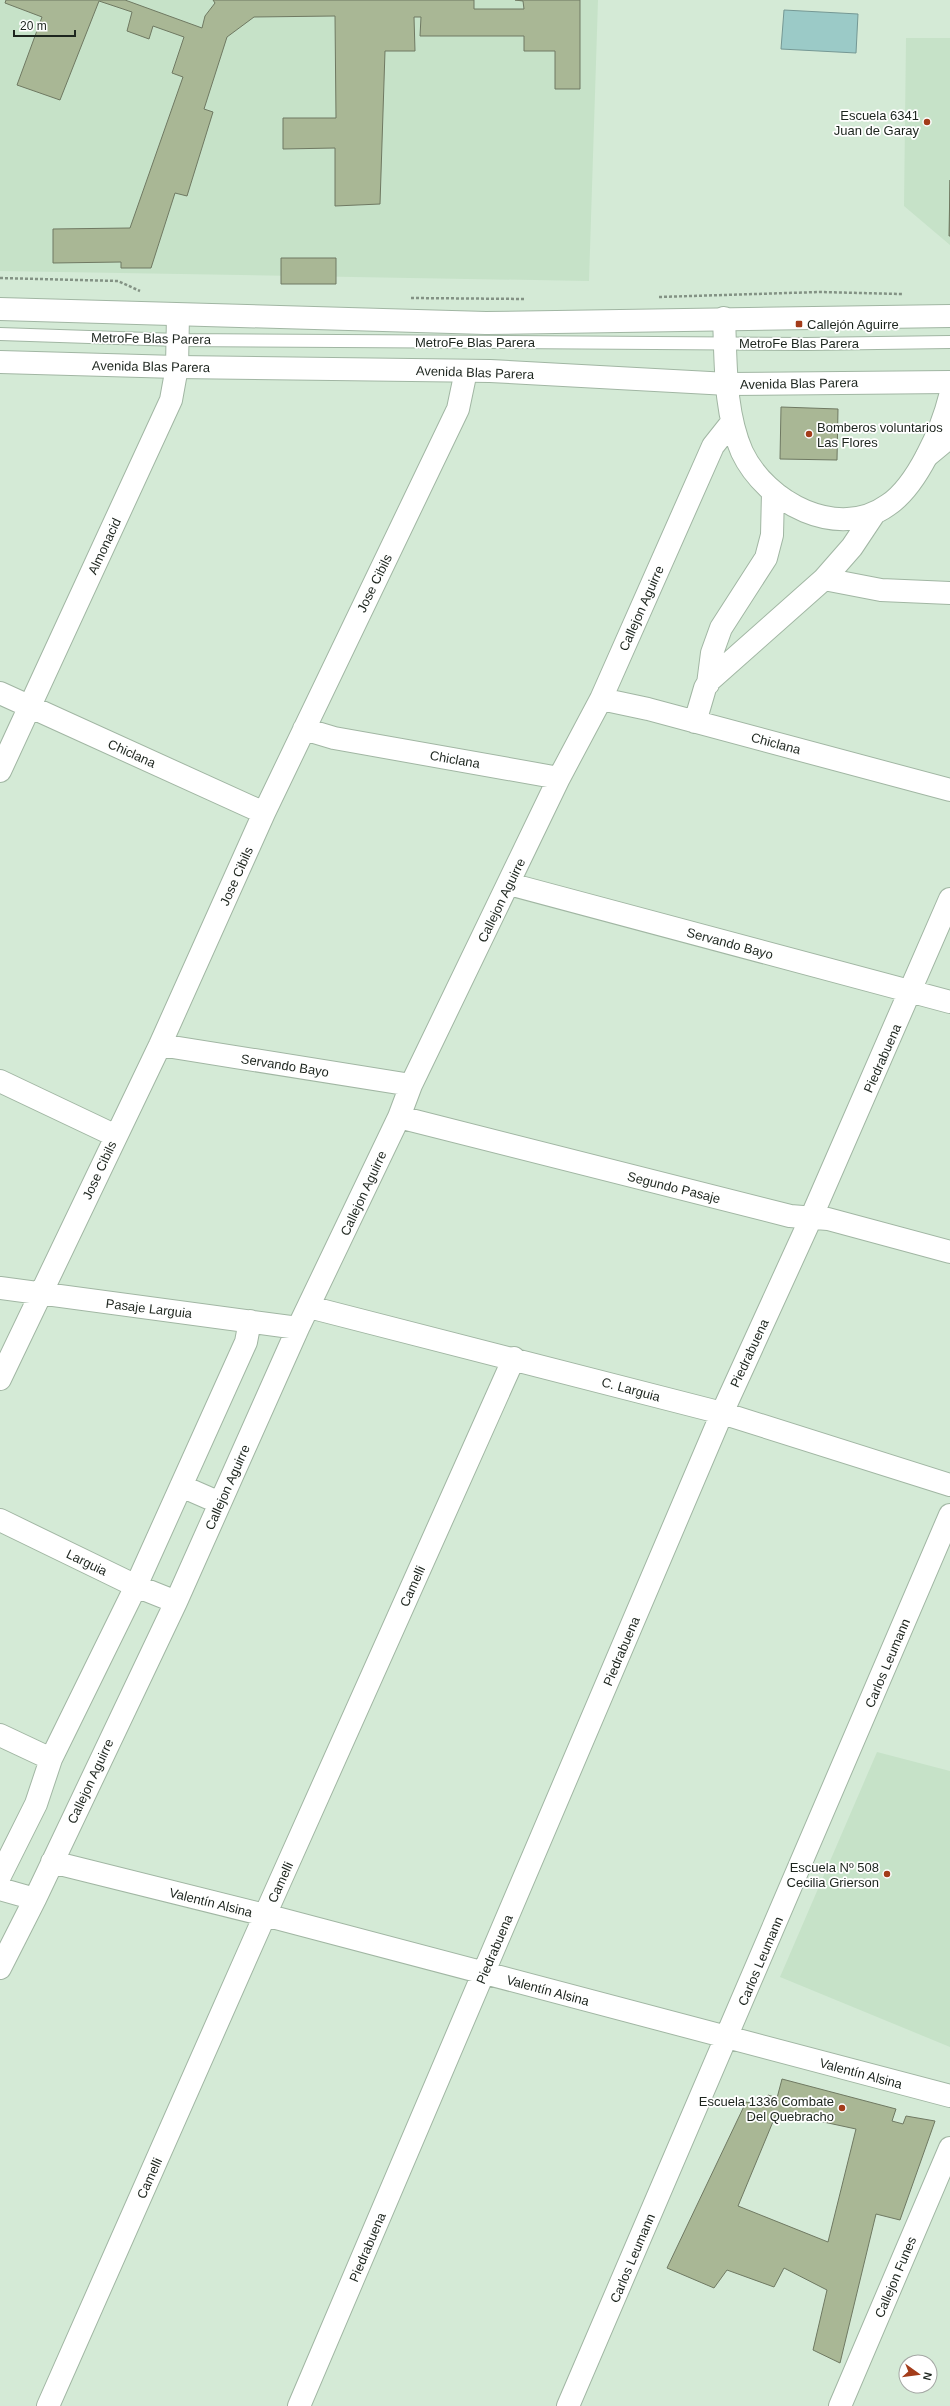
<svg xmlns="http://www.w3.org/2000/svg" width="950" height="2406" font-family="Arial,sans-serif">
<rect width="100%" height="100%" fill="#d4ead6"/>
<path fill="#c6e2c8" d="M 0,0 L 598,0 L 589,281 L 0,271 Z
M 906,38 L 950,38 L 950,245 L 904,206 Z
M 877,1752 L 950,1771 L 950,2047 L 780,1977 Z"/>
<path fill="#9bcac7" stroke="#759894" d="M 784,10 L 858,14 L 856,53 L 781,49 Z"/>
<path fill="#a9b795" stroke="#6f7962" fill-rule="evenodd" d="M 6,0 L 125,0 L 202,28 L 205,16 L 215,3 L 213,0 L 474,0 L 474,9 L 524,9 L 523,1 L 515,0 L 580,0 L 580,89 L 555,89 L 555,51 L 524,51 L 524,36 L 420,36 L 421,17 L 414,17 L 415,51 L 385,51 L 380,204 L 335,206 L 335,148 L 283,149 L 283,118 L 336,118 L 335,16 L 254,17 L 227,37 L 204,109 L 213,112 L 187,196 L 175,193 L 151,268 L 121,268 L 121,262 L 53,263 L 53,229 L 130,228 L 183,77 L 172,73 L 184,37 L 153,26 L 149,39 L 127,31 L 132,12 L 99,1 L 60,100 L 17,85 L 42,17 L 5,3 Z
M 950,180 L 950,236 L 949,236 Z
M 281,258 L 336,258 L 336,284 L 281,284 Z
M 781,407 L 838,409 L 837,460 L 780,459 Z
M 782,2079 L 896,2109 L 892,2121 L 903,2124 L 906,2116 L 935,2121 L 900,2220 L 876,2214 L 840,2363 L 813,2350 L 827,2290 L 784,2268 L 774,2287 L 727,2270 L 714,2288 L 667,2268 L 746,2102 L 763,2106 L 768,2095 L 777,2098 ZM 777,2112 L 856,2129 L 828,2242 L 738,2206 Z"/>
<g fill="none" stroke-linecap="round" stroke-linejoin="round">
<g stroke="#a1b6a3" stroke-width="14">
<path id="lane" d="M 0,334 L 178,340 L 806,344 L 950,342"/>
</g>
<g stroke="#a1b6a3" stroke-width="24">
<path id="street" d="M 724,318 C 726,362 724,411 742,452 C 766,503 838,541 888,505 C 917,486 942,429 950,396
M 824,579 L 881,590 L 950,593
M 708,684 L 712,653 L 721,628 L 766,558 L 772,535 L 773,493
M 0,693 L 264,813
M 601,699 L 648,709 L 950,790
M 695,722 L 705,688 L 709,681 L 824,579 L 852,547 L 874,514
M 304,729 L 334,738 L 559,778
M 0,771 L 171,400 L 177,367 L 178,315
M 509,884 L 950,1002
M 160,1045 L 411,1085
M 0,1081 L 116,1136
M 399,1117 L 790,1216 L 828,1219 L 950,1252
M 0,1288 L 298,1328
M 309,1307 L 722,1413 L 950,1485
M 0,1379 L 160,1045 L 264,813 L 458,409 L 466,371
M 181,1486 L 220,1503
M 0,1520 L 136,1586 L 176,1602
M 0,1735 L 51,1759
M 52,1862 L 265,1915 L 950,2096
M 0,1876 L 36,1804 L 51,1759 L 136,1586 L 246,1342 L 250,1321
M 0,1889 L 35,1899
M 0,1968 L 35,1899 L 176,1602 L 298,1328 L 399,1117 L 411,1085 L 559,778 L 601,699 L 713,446 L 732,422
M 48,2406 L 265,1915 L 514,1358
M 299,2406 L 722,1413 L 811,1218 L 950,899
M 568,2406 L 950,1515
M 840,2406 L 950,2148"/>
</g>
<g stroke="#a1b6a3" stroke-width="24">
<path id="primary" d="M 0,309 L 486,323 L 950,316
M 0,362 L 177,367 L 490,371 L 728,384 L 950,382
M 927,456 L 950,437"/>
</g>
<path stroke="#839284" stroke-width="2.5" stroke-dasharray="3 2" stroke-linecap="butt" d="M 0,278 L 118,281 L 140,291
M 659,297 L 819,292 L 902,294
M 411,298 L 526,299"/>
<use href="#lane" stroke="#fff" stroke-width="12"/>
<use href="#street" stroke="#fff" stroke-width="22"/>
<use href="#primary" stroke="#fff" stroke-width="22"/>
</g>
<g fill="#a33c1a" stroke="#fff" stroke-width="1.5">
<circle cx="927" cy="122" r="4"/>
<rect x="795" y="320" width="8" height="8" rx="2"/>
<circle cx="809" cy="434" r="4"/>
<circle cx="887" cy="1874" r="4"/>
<circle cx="842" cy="2108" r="4"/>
</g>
<g text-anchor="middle" stroke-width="3.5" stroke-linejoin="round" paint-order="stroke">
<g font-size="13" fill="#1d251e" stroke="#fff" text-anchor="end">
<text x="919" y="120">Escuela 6341<tspan x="919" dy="15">Juan de Garay</tspan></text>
<text x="807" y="329" text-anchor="start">Callejón Aguirre</text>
<text x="817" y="432" text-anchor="start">Bomberos voluntarios<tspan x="817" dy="15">Las Flores</tspan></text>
<text x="879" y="1872">Escuela Nº 508<tspan x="879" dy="15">Cecilia Grierson</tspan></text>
<text x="834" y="2106">Escuela 1336 Combate<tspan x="834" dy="15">Del Quebracho</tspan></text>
</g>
<g font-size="13" fill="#1d251e" stroke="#fff">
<text transform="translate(151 338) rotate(1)" y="5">MetroFe Blas Parera</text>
<text x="475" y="347">MetroFe Blas Parera</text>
<text x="799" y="348">MetroFe Blas Parera</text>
<text transform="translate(151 366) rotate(1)" y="5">Avenida Blas Parera</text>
<text transform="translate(475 372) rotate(2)" y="5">Avenida Blas Parera</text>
<text transform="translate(799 383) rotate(-1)" y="5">Avenida Blas Parera</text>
<text transform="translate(104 546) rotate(-65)" y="5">Almonacid</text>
<text transform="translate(374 583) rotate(-64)" y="5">Jose Cibils</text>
<text transform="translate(641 608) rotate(-66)" y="5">Callejon Aguirre</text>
<text transform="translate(776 743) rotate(15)" y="5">Chiclana</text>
<text transform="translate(132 753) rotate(24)" y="5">Chiclana</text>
<text transform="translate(455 759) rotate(10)" y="5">Chiclana</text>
<text transform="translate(236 876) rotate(-66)" y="5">Jose Cibils</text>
<text transform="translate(501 900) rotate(-64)" y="5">Callejon Aguirre</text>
<text transform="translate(730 943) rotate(15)" y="5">Servando Bayo</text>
<text transform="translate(882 1058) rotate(-66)" y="5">Piedrabuena</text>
<text transform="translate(285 1065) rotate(9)" y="5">Servando Bayo</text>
<text transform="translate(99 1170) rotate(-65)" y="5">Jose Cibils</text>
<text transform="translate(674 1187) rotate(14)" y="5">Segundo Pasaje</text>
<text transform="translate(363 1193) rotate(-65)" y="5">Callejon Aguirre</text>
<text transform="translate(149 1308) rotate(7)" y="5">Pasaje Larguia</text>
<text transform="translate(749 1353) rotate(-65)" y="5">Piedrabuena</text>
<text transform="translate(631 1389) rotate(15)" y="5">C. Larguia</text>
<text transform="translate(227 1487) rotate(-66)" y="5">Callejon Aguirre</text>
<text transform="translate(87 1562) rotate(26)" y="5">Larguia</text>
<text transform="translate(412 1586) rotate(-66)" y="5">Camelli</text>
<text transform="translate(621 1651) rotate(-67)" y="5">Piedrabuena</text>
<text transform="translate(887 1663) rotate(-67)" y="5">Carlos Leumann</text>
<text transform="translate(90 1781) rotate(-65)" y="5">Callejon Aguirre</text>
<text transform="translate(280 1882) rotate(-66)" y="5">Camelli</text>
<text transform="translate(211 1902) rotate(14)" y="5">Valentín Alsina</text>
<text transform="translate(494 1949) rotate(-67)" y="5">Piedrabuena</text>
<text transform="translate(760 1961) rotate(-67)" y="5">Carlos Leumann</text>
<text transform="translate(548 1990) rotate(15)" y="5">Valentín Alsina</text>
<text transform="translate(861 2073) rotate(15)" y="5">Valentín Alsina</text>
<text transform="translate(149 2178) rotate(-66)" y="5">Camelli</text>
<text transform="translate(367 2247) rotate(-67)" y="5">Piedrabuena</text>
<text transform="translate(632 2258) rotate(-67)" y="5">Carlos Leumann</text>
<text transform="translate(895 2277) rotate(-67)" y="5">Callejon Funes</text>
</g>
</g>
<g transform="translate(918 2374) rotate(104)"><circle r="19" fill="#ffffff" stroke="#a5a8a5"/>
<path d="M0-3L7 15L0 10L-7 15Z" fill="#a33c1a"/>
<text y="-6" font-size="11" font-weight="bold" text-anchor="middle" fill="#1d251e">N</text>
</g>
<path d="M14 30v6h61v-6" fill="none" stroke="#1d251e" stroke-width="2"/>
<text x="20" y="30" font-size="12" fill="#1d251e" stroke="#ffffff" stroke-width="3" paint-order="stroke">20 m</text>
</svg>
